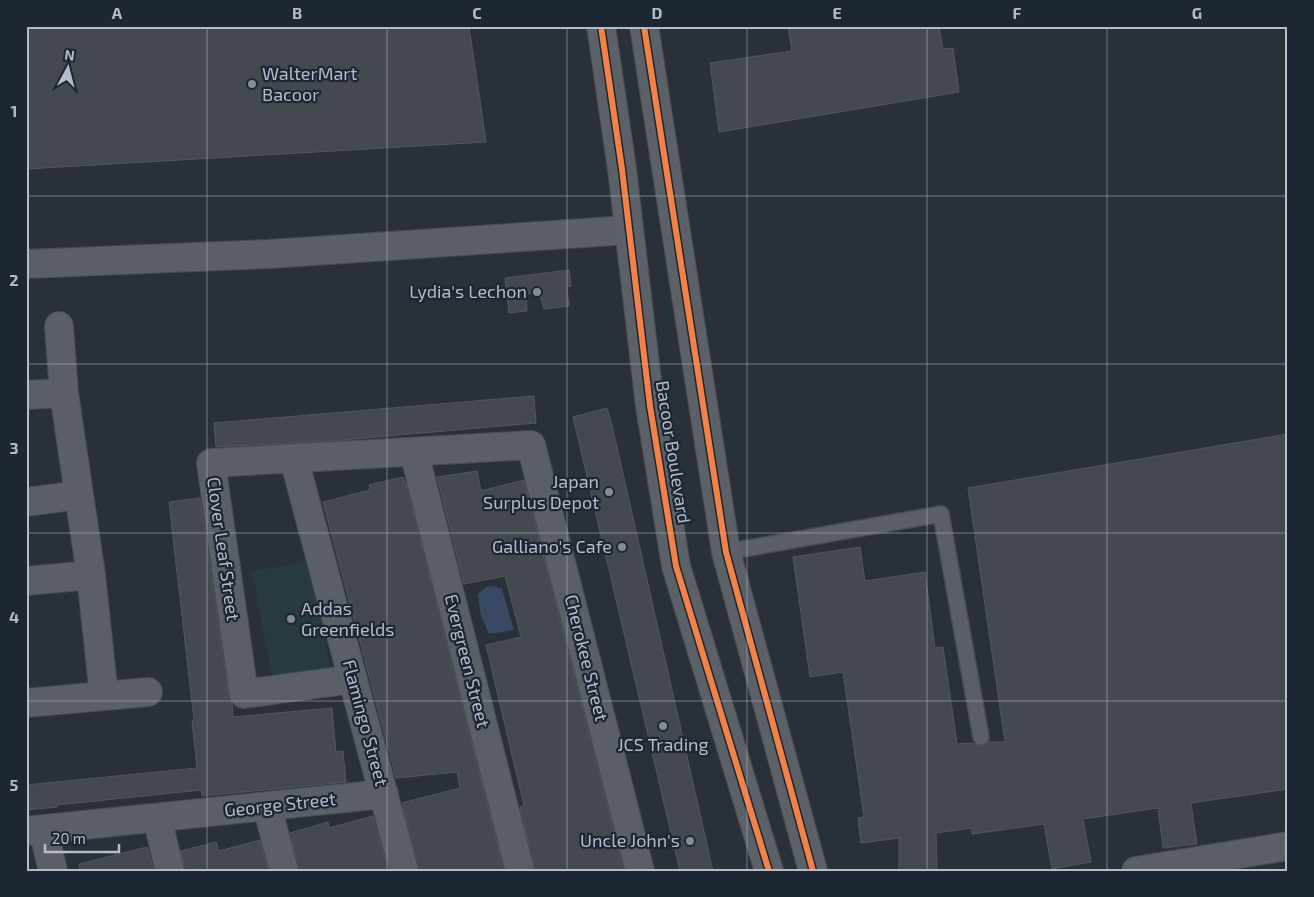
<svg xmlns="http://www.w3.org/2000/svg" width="1314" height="897" font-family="'Exo 2',sans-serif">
<rect width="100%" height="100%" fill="#2a3038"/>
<path fill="#273a3e" d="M 310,561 L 330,667 L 272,677 L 252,571 Z"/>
<path fill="#384963" d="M 495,586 L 502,589 L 514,630 L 489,634 L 481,616 L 478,594 L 486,587 Z"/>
<path fill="#444950" stroke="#52575f" d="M 26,26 L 469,26 L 486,142 L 26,169 Z
M 788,26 L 939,26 L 943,49 L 953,48 L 959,92 L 719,132 L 710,63 L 792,51 Z
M 569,270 L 571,286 L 567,287 L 569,306 L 544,309 L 539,291 L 526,294 L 527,311 L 509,313 L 505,278 Z
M 534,396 L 536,423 L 331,441 L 216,447 L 214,423 Z
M 607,408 L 612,425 L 713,871 L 680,871 L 573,417 Z
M 1288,434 L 1288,789 L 1191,803 L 1197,844 L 1163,848 L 1158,808 L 1083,819 L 1091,862 L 1052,869 L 1044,824 L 972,834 L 972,828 L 936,833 L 937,871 L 899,871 L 899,838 L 861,843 L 858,818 L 864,817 L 843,672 L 810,677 L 793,557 L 860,547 L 865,581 L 925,572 L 935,648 L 943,647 L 957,744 L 974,743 L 977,746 L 982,746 L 988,742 L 1005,742 L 968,488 Z
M 477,471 L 481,491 L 524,480 L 624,871 L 535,871 L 520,807 L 524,806 L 486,645 L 521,637 L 505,576 L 464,584 L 437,477 Z
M 403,477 L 405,483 L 406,482 L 504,871 L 419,871 L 402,803 L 460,788 L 457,772 L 396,778 L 323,502 L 370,490 L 369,485 Z
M 200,498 L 229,696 L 232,704 L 233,717 L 332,708 L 336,752 L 343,751 L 346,782 L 202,796 L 201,790 L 57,805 L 57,807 L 26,810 L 26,785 L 197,768 L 192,721 L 194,720 L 169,502 Z
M 373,816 L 388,871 L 299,871 L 290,833 L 328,822 L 329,828 Z
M 260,840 L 268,871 L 185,871 L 181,851 L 216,842 L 219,851 Z
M 147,847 L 154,871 L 80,871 L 79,864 Z"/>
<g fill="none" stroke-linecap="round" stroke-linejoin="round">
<g stroke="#484c53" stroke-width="18">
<path id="lane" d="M 726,552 L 941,514 L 981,737"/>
</g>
<g stroke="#484c53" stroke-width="30">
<path id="street" d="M 26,264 L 269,254 L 629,230
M 59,326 L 64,393 L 91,575 L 104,696
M 26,395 L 64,393
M 414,452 L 520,871
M 294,459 L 404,871
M 26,502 L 79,495
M 26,581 L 91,575
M 353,679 L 244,694 L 211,463 L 531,445 L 640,871
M 26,703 L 148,692
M 267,806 L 284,871
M 157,818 L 170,871
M 43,829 L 53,871
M 26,831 L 384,794
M 1136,871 L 1288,846"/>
</g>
<g stroke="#484c55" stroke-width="30">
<path id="primary" d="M 601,26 L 622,169 L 650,406 L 676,566 L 769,871
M 644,26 L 726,552 L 813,871"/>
</g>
<use href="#lane" stroke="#5a5e66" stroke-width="15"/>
<use href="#street" stroke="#5a5e66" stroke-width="28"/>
<use href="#primary" stroke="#5c6168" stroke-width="28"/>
<g stroke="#1d2633" stroke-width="9">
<path id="cycleway" d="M 601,26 L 622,169 L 650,406 L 676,566 L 769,871
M 644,26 L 726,552 L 813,871"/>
</g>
<use href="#cycleway" stroke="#f48246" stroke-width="6"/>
</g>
<path fill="none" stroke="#b4bcc9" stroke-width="1" stroke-opacity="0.55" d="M 207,26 L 207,871M 387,26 L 387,871M 567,26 L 567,871M 747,26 L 747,871M 927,26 L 927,871M 1107,26 L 1107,871M 26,196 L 1288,196M 26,364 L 1288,364M 26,533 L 1288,533M 26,701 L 1288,701"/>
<g fill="#848b96" stroke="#1d2633" stroke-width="2">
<circle cx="252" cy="84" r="5"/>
<circle cx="537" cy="292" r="5"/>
<circle cx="609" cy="492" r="5"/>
<circle cx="622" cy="547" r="5"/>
<circle cx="291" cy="619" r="5"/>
<circle cx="663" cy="726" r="5"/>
<circle cx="690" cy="841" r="5"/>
</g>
<g text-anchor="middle" stroke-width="4.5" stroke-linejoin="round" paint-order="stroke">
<g font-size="18" fill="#b4bcc9" stroke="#1d2633" text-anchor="end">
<text x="262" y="80" text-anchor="start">WalterMart<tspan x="262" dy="21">Bacoor</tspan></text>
<text x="527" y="298">Lydia's Lechon</text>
<text x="599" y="488">Japan<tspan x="599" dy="21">Surplus Depot</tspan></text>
<text x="612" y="553">Galliano's Cafe</text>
<text x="301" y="615" text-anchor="start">Addas<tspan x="301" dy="21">Greenfields</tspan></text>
<text x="663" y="751" text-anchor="middle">JCS Trading</text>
<text x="680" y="847">Uncle John's</text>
</g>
<g font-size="18" fill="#b4bcc9" stroke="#1d2633">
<text transform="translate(673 452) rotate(81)" y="6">Bacoor Boulevard</text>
<text transform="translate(223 549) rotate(82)" y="6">Clover Leaf Street</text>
<text transform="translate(586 658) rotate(76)" y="6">Cherokee Street</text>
<text transform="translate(467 661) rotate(76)" y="6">Evergreen Street</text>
<text transform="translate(365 723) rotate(75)" y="6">Flamingo Street</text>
<text transform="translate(280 805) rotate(-6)" y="6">George Street</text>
</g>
</g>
<rect width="1314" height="897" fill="none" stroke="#1d2633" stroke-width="55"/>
<g transform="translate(68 68) rotate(7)" stroke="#1d2633" stroke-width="4" paint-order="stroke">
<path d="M0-4L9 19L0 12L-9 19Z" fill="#b4bcc9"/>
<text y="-8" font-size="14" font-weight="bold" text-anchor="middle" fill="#b4bcc9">N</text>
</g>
<path d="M45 844v8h74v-8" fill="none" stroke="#b4bcc9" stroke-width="2.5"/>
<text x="52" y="844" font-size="15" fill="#b4bcc9" stroke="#1d2633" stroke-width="4" paint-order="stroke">20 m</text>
<rect x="28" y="28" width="1258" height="842" fill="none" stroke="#b4bcc9" stroke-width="2"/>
<g font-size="16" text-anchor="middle" font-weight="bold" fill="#b4bcc9">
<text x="117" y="19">A</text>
<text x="297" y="19">B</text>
<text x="477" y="19">C</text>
<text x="657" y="19">D</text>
<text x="837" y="19">E</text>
<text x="1017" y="19">F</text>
<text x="1197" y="19">G</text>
<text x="14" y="117">1</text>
<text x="14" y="286">2</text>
<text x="14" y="454">3</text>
<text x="14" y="623">4</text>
<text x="14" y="791">5</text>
</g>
</svg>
